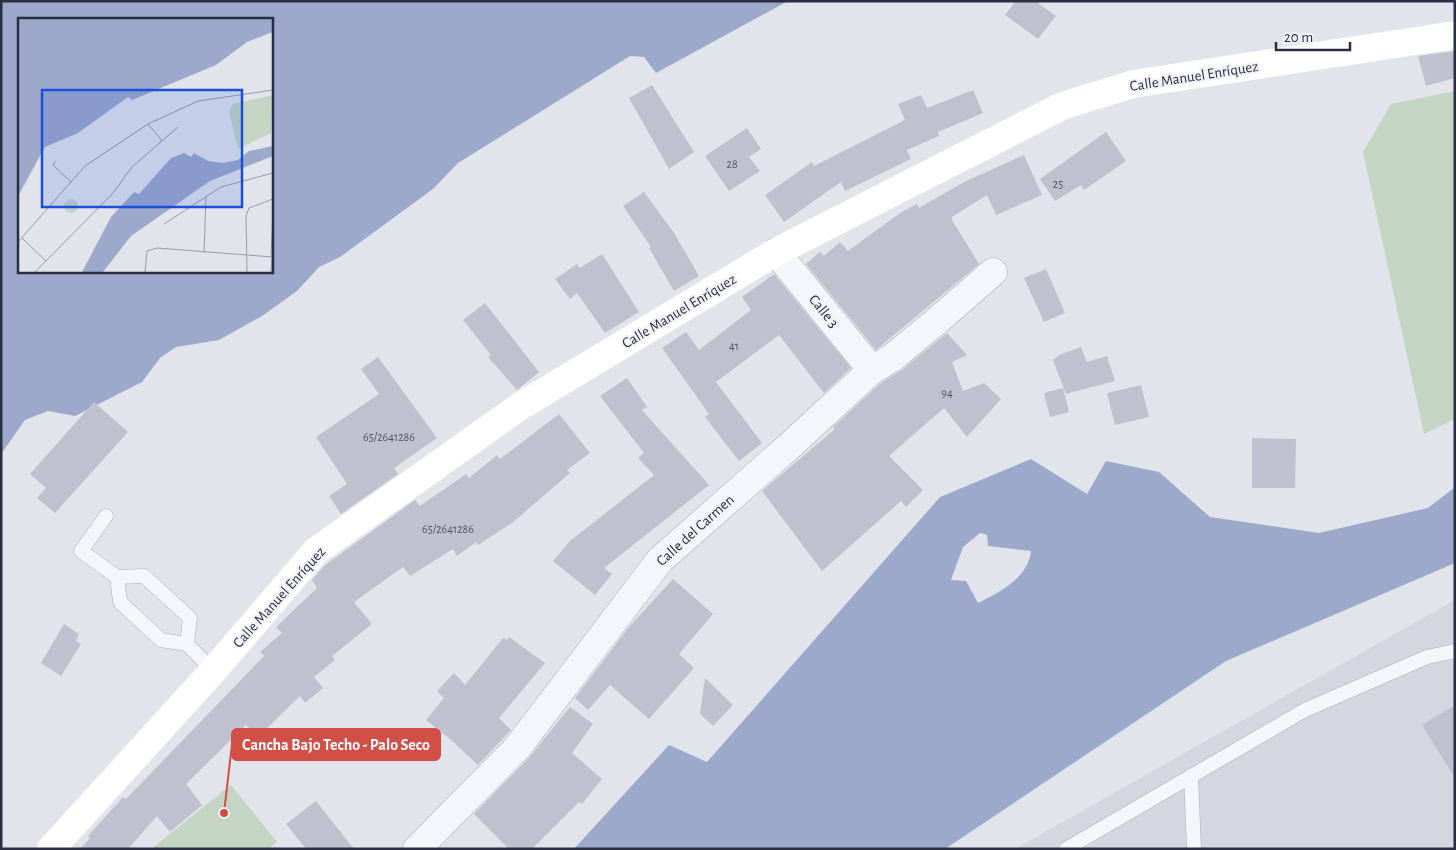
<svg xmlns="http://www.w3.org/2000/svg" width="1456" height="850" font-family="'Alegreya Sans',sans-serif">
<rect width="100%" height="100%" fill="#e2e4eb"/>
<path fill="#d4d6e0" d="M 1455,600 L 1455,849 L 1015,849 Z"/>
<path fill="#c4d5c3" d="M 1455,91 L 1455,419 L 1424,434 L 1363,152 L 1391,104 Z
M 231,785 L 277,842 L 268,849 L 151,849 Z"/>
<path fill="#9da9cb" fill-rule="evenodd" d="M 1,1 L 788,1 L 656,73 L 644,57 L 630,56 L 458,163 L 433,189 L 340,257 L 319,267 L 297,291 L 262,316 L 219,340 L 176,347 L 160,358 L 142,382 L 75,416 L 48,411 L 25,420 L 1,454 ZM 19,19 L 271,19 L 271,271 L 19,271 Z
M 1031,459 L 1087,494 L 1106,461 L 1159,472 L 1210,517 L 1319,533 L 1428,508 L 1455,487 L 1455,563 L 1226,661 L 945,849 L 574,849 L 669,745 L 707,762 L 940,497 ZM 980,533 L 987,535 L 988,546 L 1031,551 C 1028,578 1000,592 978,603 L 966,581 L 951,580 L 963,547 Z"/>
<path fill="#bfc2ce" d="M 1016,1 L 1035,1 L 1056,16 L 1038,39 L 1005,15 Z
M 1455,51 L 1455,78 L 1426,86 L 1418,56 Z
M 652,85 L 694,152 L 669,169 L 629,98 Z
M 973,90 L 983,113 L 938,132 L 939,136 L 907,150 L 911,159 L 845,191 L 841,182 L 784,222 L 765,195 L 812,162 L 814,166 L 905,120 L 898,104 L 921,95 L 927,108 Z
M 747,128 L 761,149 L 749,157 L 760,171 L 729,191 L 705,156 Z
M 1106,132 L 1126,161 L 1084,190 L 1081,185 L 1055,201 L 1040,179 Z
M 1024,155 L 1042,195 L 996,215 L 987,195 L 952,217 L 952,220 L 979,264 L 876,350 L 806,264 L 820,252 L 824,256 L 840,242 L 848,251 L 900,213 L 917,204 L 919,208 L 964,182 Z
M 644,192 L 674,233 L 699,276 L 674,291 L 649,248 L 651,247 L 623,206 Z
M 602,254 L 639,312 L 605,333 L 577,293 L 570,299 L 555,279 L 577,264 L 580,268 Z
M 1046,269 L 1065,313 L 1044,322 L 1024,278 Z
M 774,274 L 851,368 L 824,393 L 779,335 L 716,382 L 762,443 L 739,461 L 705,417 L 709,414 L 662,348 L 686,332 L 699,350 L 751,310 L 742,297 Z
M 485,303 L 539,372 L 517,390 L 488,357 L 491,355 L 463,320 Z
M 947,333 L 967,355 L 952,362 L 963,391 L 984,383 L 1001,399 L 967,437 L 944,408 L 889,456 L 923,490 L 906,507 L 901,501 L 822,571 L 762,491 L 835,429 L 833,427 L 881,383 L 902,370 Z
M 1081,347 L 1087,362 L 1107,356 L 1115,381 L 1066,394 L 1053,360 L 1059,355 Z
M 378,357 L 437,438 L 394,468 L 398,474 L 341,514 L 329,496 L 347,484 L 316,437 L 379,394 L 361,369 Z
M 627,378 L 647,407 L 642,410 L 709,485 L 604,568 L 612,574 L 595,595 L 553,561 L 570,541 L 654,475 L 638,458 L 644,453 L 600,396 Z
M 1141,385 L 1149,417 L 1115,425 L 1107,393 Z
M 1063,388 L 1069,412 L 1050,417 L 1044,393 Z
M 94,402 L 128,432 L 55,513 L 37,498 L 46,488 L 30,474 Z
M 559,414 L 590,453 L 567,470 L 570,473 L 512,523 L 478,545 L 476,542 L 457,556 L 453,549 L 410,576 L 403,567 L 354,602 L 372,624 L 332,656 L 335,660 L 314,677 L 323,688 L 305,703 L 300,696 L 258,737 L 246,725 L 186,784 L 202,805 L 170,832 L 157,816 L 128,849 L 80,849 L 90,838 L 88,836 L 123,797 L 126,799 L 264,656 L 260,652 L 282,633 L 276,627 L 317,588 L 312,580 L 324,566 L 415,500 L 420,506 L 466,474 L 469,478 L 497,455 L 500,459 Z
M 1252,438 L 1296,439 L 1295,488 L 1252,488 Z
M 673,579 L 713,614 L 679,654 L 694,668 L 649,719 L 610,685 L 588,710 L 575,698 L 629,627 Z
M 64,624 L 79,634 L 76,641 L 81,644 L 61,676 L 41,663 Z
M 509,637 L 545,663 L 499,718 L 511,730 L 478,765 L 450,739 L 426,720 L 444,698 L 437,691 L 454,673 L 465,685 L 503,638 L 507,640 Z
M 705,678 L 733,705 L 713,726 L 700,714 Z
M 1455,705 L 1455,778 L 1422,725 Z
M 570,707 L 593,724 L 572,753 L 602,779 L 582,804 L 579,802 L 532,849 L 509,849 L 474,814 L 528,759 Z
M 316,801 L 354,849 L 306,849 L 286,824 Z"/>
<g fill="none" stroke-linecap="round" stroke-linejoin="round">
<g stroke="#abadb9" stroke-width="15">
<path id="lane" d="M 106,516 L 81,551 L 117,577 L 120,602 L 161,640 L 187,644 L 213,671
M 117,577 L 144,576 L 190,618 L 187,644
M 1191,776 L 1194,849
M 1066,849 L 1305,710 L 1427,657 L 1455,651"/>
</g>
<g stroke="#abadb9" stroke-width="29">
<path id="street" d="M 776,252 L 872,370
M 417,849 L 517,748 L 660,560 L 785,450 L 872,370 L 892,358 L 938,320 L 993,272"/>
</g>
<use href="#lane" stroke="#f5f6f9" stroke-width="14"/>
<use href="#street" stroke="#f5f6f9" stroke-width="28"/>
<path stroke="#fff" stroke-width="28" d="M 51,849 L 213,671 L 316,551 L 519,407 L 776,252 L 1062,106 L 1133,84 L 1455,35"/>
</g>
<g text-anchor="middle" stroke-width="4.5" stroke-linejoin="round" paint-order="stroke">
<g font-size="12" fill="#4f5366">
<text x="732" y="168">28</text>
<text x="1058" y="188">25</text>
<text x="734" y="350">41</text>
<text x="947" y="397">94</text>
<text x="389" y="441">65/2641286</text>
<text x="448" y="533">65/2641286</text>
</g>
<g font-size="15" fill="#2a2e43" stroke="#f2f3f8">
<text transform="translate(1194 76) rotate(-9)" y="5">Calle Manuel Enríquez</text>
<text transform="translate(679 311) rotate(-31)" y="5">Calle Manuel Enríquez</text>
<text transform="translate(824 311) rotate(51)" y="5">Calle 3</text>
<text transform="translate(695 530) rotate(-42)" y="5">Calle del Carmen</text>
<text transform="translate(279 597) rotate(-48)" y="5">Calle Manuel Enríquez</text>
</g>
</g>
<g transform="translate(18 18)">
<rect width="255" height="255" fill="#e2e4eb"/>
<path d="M 255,77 L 253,115 L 220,131 L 211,93 L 215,86 ZM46 188a7 7 0 1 1 14 0a7 7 0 1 1-14 0Z" fill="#c4d5c3"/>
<path d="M 0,1 L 255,1 L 255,14 L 229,24 L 198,47 L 114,82 L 110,79 L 60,115 L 27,129 L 0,178 ZM 255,128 L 255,138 L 192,163 L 113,218 L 85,254 L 64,254 L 93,199 L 116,174 L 121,176 L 153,140 L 166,135 L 173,139 L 176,135 L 190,143 L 205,145 L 220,142 L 231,133 Z" fill="#9da9cb"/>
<path fill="none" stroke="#989ba8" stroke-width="1" d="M 130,106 L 144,123M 38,143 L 35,147 L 53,164M 146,206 L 203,169 L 255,155M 4,220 L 28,243M 0,224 L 67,148 L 130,106 L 180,83 L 255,72M 186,235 L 188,178M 253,239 L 255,192M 17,254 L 95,175 L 114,149 L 160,109M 127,254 L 129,233 L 139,230 L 255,239M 229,254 L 228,198 L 231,190 L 255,181M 253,254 L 254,239"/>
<path fill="#1d4ed8" fill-opacity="0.15" stroke="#1d4ed8" stroke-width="2.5" d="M 24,72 L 224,72 L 224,189 L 24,189 Z"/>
<rect width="255" height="255" fill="none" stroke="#2a2e43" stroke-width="2.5"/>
</g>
<path fill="none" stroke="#d14f46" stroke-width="2" d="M224 813L232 744"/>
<circle fill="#d14f46" stroke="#f2f3f8" stroke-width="2" cx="224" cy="813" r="5"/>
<rect fill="#d14f46" stroke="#d14f46" stroke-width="2" x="232" y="729" width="208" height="31" rx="5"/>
<g font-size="16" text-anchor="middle" font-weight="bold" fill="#fff">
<text x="336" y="750">Cancha Bajo Techo - Palo Seco</text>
</g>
<rect width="1456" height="850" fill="none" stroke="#2a2e43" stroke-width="5"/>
<path d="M1276 42v8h74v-8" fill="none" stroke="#2a2e43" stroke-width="2.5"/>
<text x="1284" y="42" font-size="15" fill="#2a2e43" stroke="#f2f3f8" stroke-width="4" paint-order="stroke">20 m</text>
</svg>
